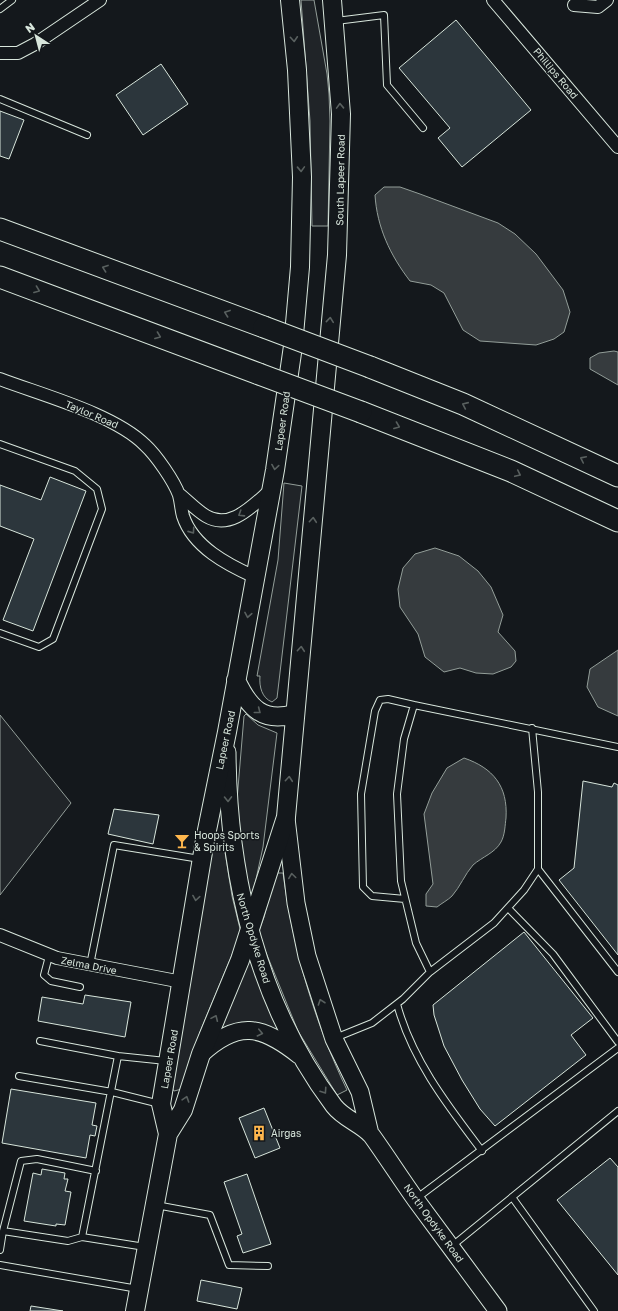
<svg xmlns="http://www.w3.org/2000/svg" width="618" height="1311" font-family="'Golos Text',sans-serif">
<rect width="100%" height="100%" fill="#14181c"/>
<path fill="#202428" stroke="#939e99" d="M 301,0 L 314,0 L 327,74 L 329,94 L 330,121 L 328,226 L 312,226 L 310,121 Z
M 284,483 L 302,486 L 277,698 L 272,702 C 262,698 259,687 260,676 L 257,676 L 278,560 Z
M 246,714 L 258,725 L 277,733 L 263,847 L 253,893 L 250,894 L 242,861 L 237,800 L 244,716 Z
M 0,715 L 71,803 L 0,895 Z
M 219,845 L 223,847 L 225,852 L 232,896 L 241,933 L 200,1032 L 182,1089 L 174,1091 L 172,1088 L 210,851 L 214,847 Z
M 275,873 L 283,873 C 293,949 314,1021 347,1090 L 337,1095 L 298,1031 L 258,933 L 264,917 Z
M 250,959 L 280,1032 L 220,1031 Z"/>
<path fill="#363b3e" stroke="#939e99" d="M 384,187 L 400,187 L 420,194 L 498,223 L 515,234 L 536,254 L 563,290 L 570,312 L 564,332 L 554,339 L 536,345 L 480,341 L 463,330 L 444,293 L 431,285 L 410,281 C 390,255 377,227 375,195 Z
M 614,351 L 618,352 L 618,385 L 590,369 L 590,358 L 599,353 Z
M 435,548 L 459,556 L 478,571 L 491,587 L 503,615 L 498,632 L 515,651 L 516,661 L 511,667 L 493,674 L 476,673 L 460,668 L 444,672 L 425,657 L 418,634 L 400,607 L 398,589 L 403,568 L 415,554 Z
M 618,650 L 618,716 L 598,707 L 587,687 L 590,669 Z
M 464,758 C 493,768 508,786 506,818 C 505,825 505,835 501,842 C 495,853 482,857 473,865 C 465,874 460,887 452,896 C 448,900 442,903 437,907 L 426,906 L 426,894 L 433,884 L 424,814 L 432,793 L 447,768 Z"/>
<path fill="#2c363c" stroke="#d8e6dc" d="M 456,20 L 531,110 L 462,167 L 438,138 L 450,128 L 399,68 Z
M 161,64 L 188,104 L 143,135 L 116,95 Z
M 0,111 L 24,120 L 9,159 L 0,156 Z
M 50,477 L 86,491 L 33,631 L 3,620 L 34,539 L 0,526 L 0,485 L 41,500 Z
M 583,781 L 612,787 L 614,783 L 618,785 L 618,955 L 559,880 L 574,868 Z
M 114,809 L 159,815 L 153,844 L 108,834 Z
M 524,932 L 593,1018 L 571,1035 L 586,1055 L 495,1126 L 480,1109 L 462,1080 L 444,1046 L 434,1015 L 433,1005 Z
M 85,995 L 131,1002 L 125,1037 L 38,1021 L 42,997 L 83,1004 Z
M 11,1089 L 96,1103 L 92,1125 L 97,1126 L 95,1136 L 90,1135 L 86,1158 L 2,1143 Z
M 264,1108 L 280,1148 L 255,1158 L 239,1118 Z
M 610,1158 L 618,1167 L 618,1275 L 557,1200 Z
M 42,1169 L 65,1173 L 64,1179 L 68,1179 L 65,1191 L 71,1192 L 65,1225 L 56,1224 L 56,1226 L 24,1221 L 33,1173 L 41,1175 Z
M 247,1174 L 271,1244 L 243,1253 L 237,1236 L 242,1234 L 224,1182 Z
M 201,1280 L 242,1288 L 237,1309 L 197,1301 Z
M 31,1306 L 63,1311 L 30,1311 Z"/>
<g fill="none" stroke-linecap="round" stroke-linejoin="round">
<g stroke="#d8e6dc" stroke-width="8">
<path id="lane" d="M 0,9 L 12,0
M 336,21 L 384,15 L 387,85 L 423,128
M 0,99 L 87,135
M 0,444 L 75,471 L 97,489 L 102,509 L 53,639 L 39,647 L 0,633
M 532,728 L 538,792 L 538,869 L 618,972
M 405,899 L 372,896 L 363,887 L 361,794 L 375,711 L 380,700 L 388,699 L 414,705
M 508,908 L 553,954 L 618,1042
M 49,956 L 44,975 L 51,981 L 80,987
M 90,965 L 114,845 L 200,859
M 430,972 L 494,923 L 524,890 L 538,869
M 397,1004 C 412,1060 448,1106 482,1151
M 335,1038 L 372,1023 L 403,999 L 430,972 L 416,943 L 401,881 L 397,794 L 404,739 L 414,705 L 618,747
M 40,1041 L 118,1056
M 19,1076 L 112,1092 L 160,1104
M 512,1197 L 594,1311
M 417,1198 L 618,1048
M 156,1205 L 210,1215 L 229,1265 L 268,1266
M 3,1231 L 21,1161 L 37,1159 L 96,1171
M 82,1237 L 118,1056 L 166,1061
M 452,1246 L 618,1111
M 0,1250 L 3,1231 L 68,1241 L 82,1237 L 145,1247
M 0,1265 L 138,1289"/>
</g>
<g stroke="#d8e6dc" stroke-width="14">
<path id="street" d="M 493,0 L 618,147
M 574,5 L 598,7 L 607,0
M 0,53 L 18,53 L 35,44 L 100,0
M 0,379 C 42,395 114,414 145,445 C 156,455 174,481 179,495 C 181,502 181,509 183,516 C 193,547 228,565 255,577
M 179,494 C 188,501 196,510 206,516 C 231,531 254,504 271,490
M 0,935 L 57,958 L 182,982"/>
</g>
<g stroke="#d8e6dc" stroke-width="19">
<path id="secondary" d="M 227,752 C 228,877 258,1005 334,1106 C 344,1119 362,1124 372,1136 C 387,1157 401,1179 416,1200 C 443,1237 471,1274 498,1311
M 286,818 L 296,903 L 307,956 L 334,1039 L 360,1092 L 370,1134
M 201,1054 C 238,1020 261,1025 299,1055"/>
</g>
<g stroke="#d8e6dc" stroke-width="20">
<path id="primary" d="M 236,680 C 249,708 263,723 294,714
M 168,1134 L 161,1104 L 205,840 L 227,732 L 275,470 L 293,346 L 300,267 L 302,177 L 297,70 L 290,0
M 135,1311 L 168,1134 L 183,1110 L 201,1054 L 240,960 L 286,817 L 337,255 L 341,114 L 332,0"/>
</g>
<g stroke="#d8e6dc" stroke-width="23">
<path id="highway" d="M 0,229 L 264,327
M 0,277 L 259,374
M 370,367 L 463,404 L 618,476
M 361,412 L 511,471 L 618,521"/>
</g>
<use href="#lane" stroke="#14181c" stroke-width="6"/>
<use href="#street" stroke="#14181c" stroke-width="12"/>
<use href="#secondary" stroke="#14181c" stroke-width="17"/>
<use href="#primary" stroke="#14181c" stroke-width="18"/>
<use href="#highway" stroke="#14181c" stroke-width="21"/>
<g stroke="#d8e6dc" stroke-width="23" stroke-linecap="butt">
<path id="highway-bridge" d="M 264,327 L 370,367
M 259,374 L 361,412"/>
</g>
<use href="#highway-bridge" stroke="#14181c" stroke-width="21"/>
</g>
<defs><path id="oneway-chevron" d="M-2-3.5L2.5 0L-2 3.5" fill="none" stroke-width="1.6" stroke-linecap="round" stroke-linejoin="round"/></defs>
<g stroke="#59605f">
<use href="#oneway-chevron" transform="translate(294 39) rotate(86)"/>
<use href="#oneway-chevron" transform="translate(340 106) rotate(-92)"/>
<use href="#oneway-chevron" transform="translate(301 169) rotate(88)"/>
<use href="#oneway-chevron" transform="translate(105 268) rotate(-160)"/>
<use href="#oneway-chevron" transform="translate(37 290) rotate(21)"/>
<use href="#oneway-chevron" transform="translate(227 313) rotate(-160)"/>
<use href="#oneway-chevron" transform="translate(330 320) rotate(-84)"/>
<use href="#oneway-chevron" transform="translate(158 336) rotate(21)"/>
<use href="#oneway-chevron" transform="translate(465 405) rotate(-156)"/>
<use href="#oneway-chevron" transform="translate(397 426) rotate(21)"/>
<use href="#oneway-chevron" transform="translate(583 459) rotate(-154)"/>
<use href="#oneway-chevron" transform="translate(275 467) rotate(99)"/>
<use href="#oneway-chevron" transform="translate(518 474) rotate(25)"/>
<use href="#oneway-chevron" transform="translate(241 514) rotate(148)"/>
<use href="#oneway-chevron" transform="translate(313 520) rotate(-85)"/>
<use href="#oneway-chevron" transform="translate(192 531) rotate(55)"/>
<use href="#oneway-chevron" transform="translate(248 615) rotate(100)"/>
<use href="#oneway-chevron" transform="translate(301 649) rotate(-85)"/>
<use href="#oneway-chevron" transform="translate(258 711) rotate(38)"/>
<use href="#oneway-chevron" transform="translate(289 779) rotate(-85)"/>
<use href="#oneway-chevron" transform="translate(228 799) rotate(89)"/>
<use href="#oneway-chevron" transform="translate(292 876) rotate(-98)"/>
<use href="#oneway-chevron" transform="translate(196 898) rotate(99)"/>
<use href="#oneway-chevron" transform="translate(321 1002) rotate(-109)"/>
<use href="#oneway-chevron" transform="translate(215 1018) rotate(-66)"/>
<use href="#oneway-chevron" transform="translate(260 1033) rotate(13)"/>
<use href="#oneway-chevron" transform="translate(324 1091) rotate(56)"/>
<use href="#oneway-chevron" transform="translate(186 1099) rotate(-72)"/>
</g>
<defs>
<g id="bar-bare" transform="scale(1.2)"><path d="M-6-5H6L.8 .8V4.5H3.5V6h-7V4.5H-.8V.8Z" fill="#ffb74d" stroke="#14181c" stroke-width="2.5" paint-order="stroke"/></g>
<g id="building-bare" transform="scale(1.2)"><path d="M-4-6H4V6H1V3H-1V6H-4ZM-2.5-4.3h1.7v1.8h-1.7ZM.8-4.3h1.7v1.8H.8ZM-2.5-1h1.7V.8h-1.7ZM.8-1h1.7V.8H.8Z" fill="#ffb74d" stroke="#14181c" stroke-width="2.5" paint-order="stroke"/></g>
</defs>
<g fill-rule="evenodd">
<use href="#bar-bare" x="182" y="841"/>
<use href="#building-bare" x="259" y="1133"/>
</g>
<g text-anchor="middle" stroke-width="3" stroke-linejoin="round" paint-order="stroke">
<g font-size="10" fill="#d8e6dc" stroke="#14181c">
<text transform="translate(556 73) rotate(50)" y="4">Phillips Road</text>
<text transform="translate(340 180) rotate(-89)" y="4">South Lapeer Road</text>
<text transform="translate(92 414) rotate(23)" y="4">Taylor Road</text>
<text transform="translate(282 421) rotate(-82)" y="4">Lapeer Road</text>
<text transform="translate(225 740) rotate(-78)" y="4">Lapeer Road</text>
<text transform="translate(254 938) rotate(73)" y="4">North Opdyke Road</text>
<text transform="translate(89 965) rotate(11)" y="4">Zelma Drive</text>
<text transform="translate(169 1059) rotate(-80)" y="4">Lapeer Road</text>
<text transform="translate(434 1223) rotate(54)" y="4">North Opdyke Road</text>
</g>
<g font-size="10" fill="#d8e6dc" stroke="#14181c" text-anchor="start">
<text x="194" y="839">Hoops Sports<tspan x="194" dy="12">&amp; Spirits</tspan></text>
<text x="271" y="1137">Airgas</text>
</g>
</g>
<g transform="translate(36 36) rotate(324)" stroke="#14181c" stroke-width="3" paint-order="stroke">
<path d="M0-3L7 15L0 10L-7 15Z" fill="#d8e6dc"/>
<text y="-6" font-size="11" font-weight="bold" text-anchor="middle" fill="#d8e6dc">N</text>
</g>
</svg>
